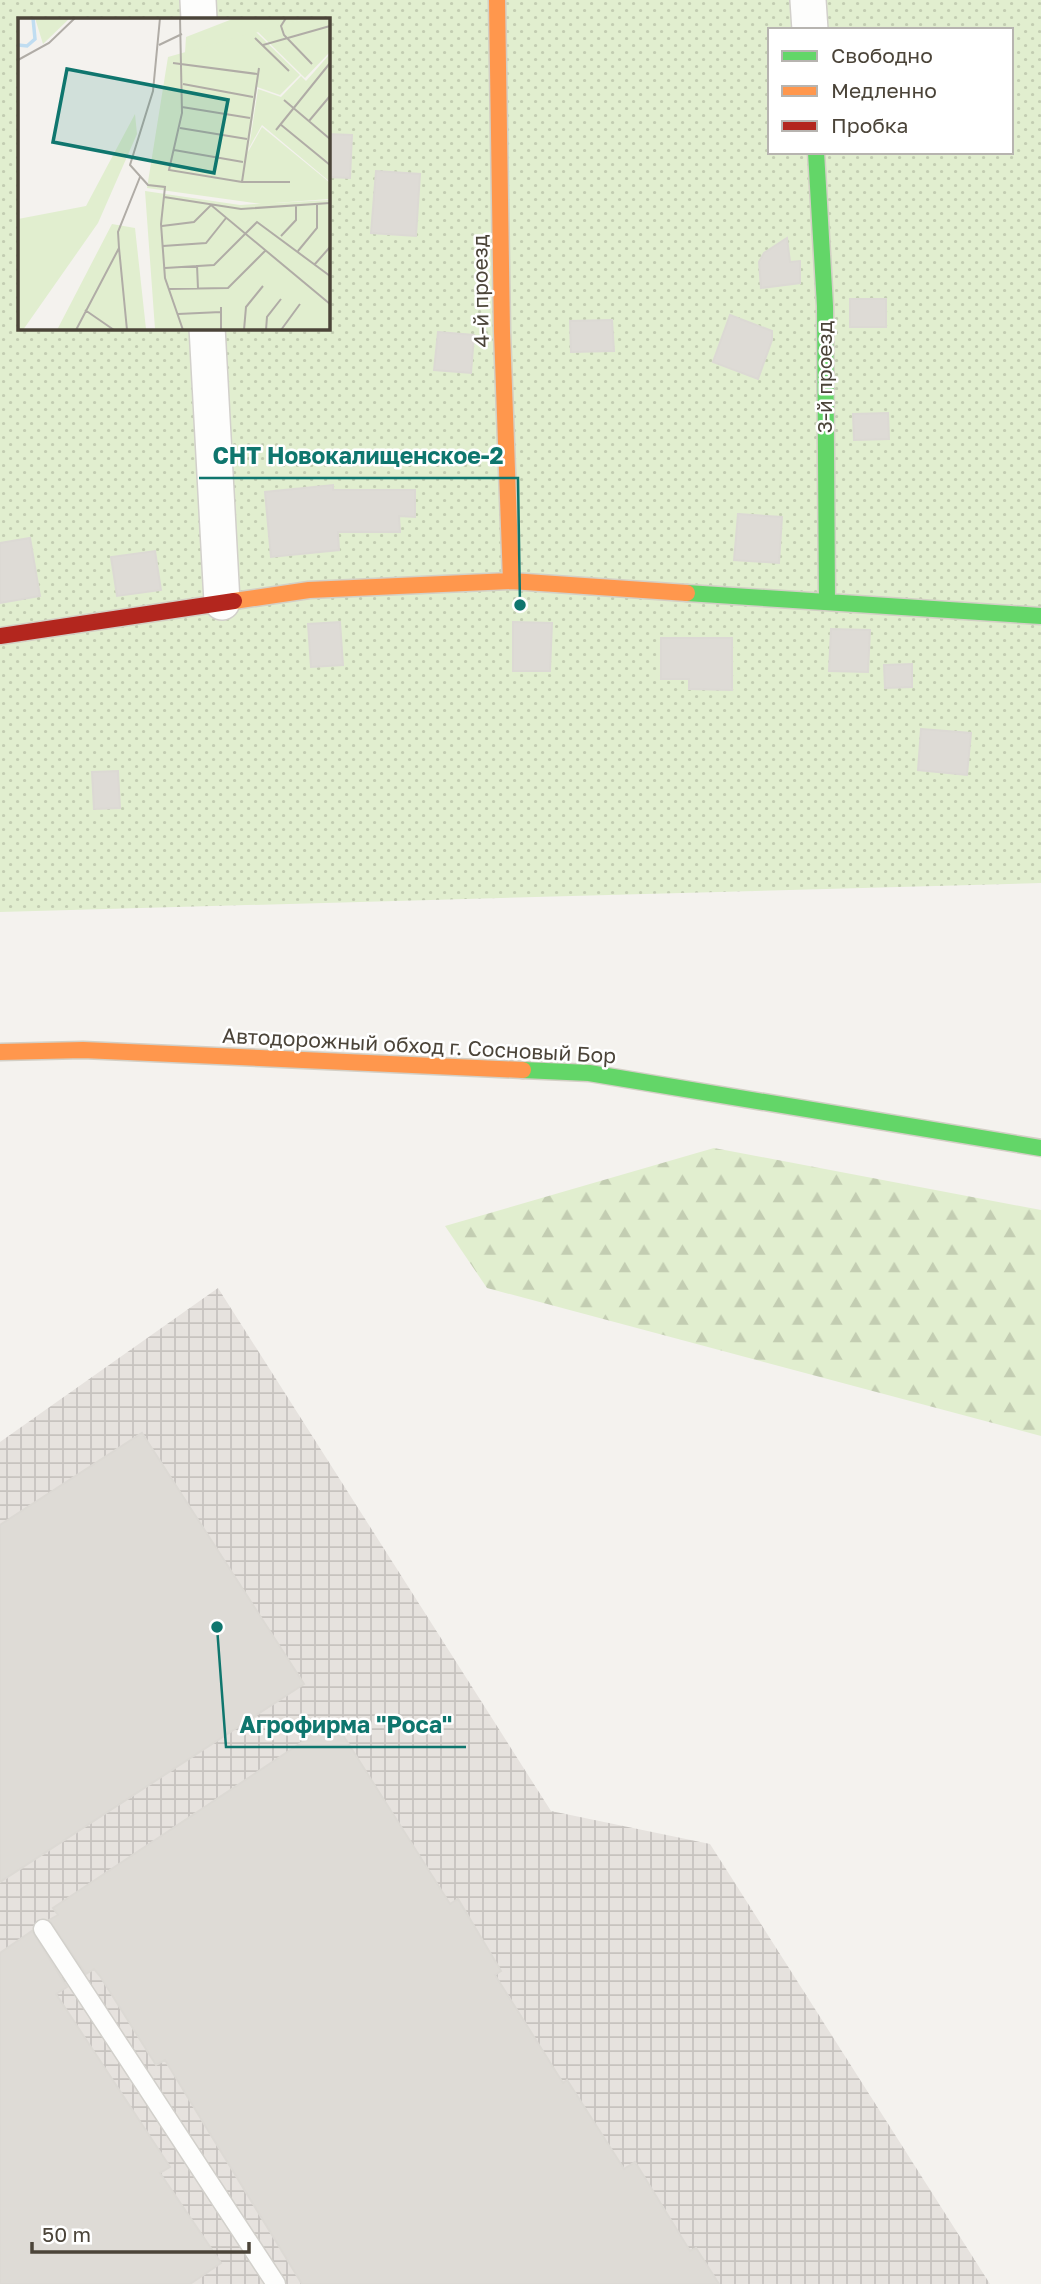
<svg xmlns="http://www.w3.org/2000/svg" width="1041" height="2284" font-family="'Golos Text',sans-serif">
<defs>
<pattern id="industrial-grid" width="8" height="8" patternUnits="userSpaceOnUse" patternTransform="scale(1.75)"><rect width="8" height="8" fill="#e6e2de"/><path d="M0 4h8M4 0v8" fill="none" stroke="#c7c3bf"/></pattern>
<pattern id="forest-firs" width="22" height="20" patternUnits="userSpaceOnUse" patternTransform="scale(1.75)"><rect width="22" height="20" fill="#e1eecf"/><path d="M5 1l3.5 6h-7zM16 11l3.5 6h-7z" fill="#c3cdb2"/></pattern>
<pattern id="garden-dots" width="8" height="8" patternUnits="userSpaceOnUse" patternTransform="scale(1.75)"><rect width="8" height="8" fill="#e1eecf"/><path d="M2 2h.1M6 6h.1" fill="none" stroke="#c3cdb2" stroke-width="1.8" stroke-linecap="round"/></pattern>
</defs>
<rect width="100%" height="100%" fill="#f4f2ee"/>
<path fill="url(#industrial-grid)" d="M 218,1288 L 551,1811 L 710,1844 L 990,2284 L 0,2284 L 0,1442 Z"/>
<path fill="url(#forest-firs)" d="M 714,1148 L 1041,1210 L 1041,1436 L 487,1288 L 445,1226 Z"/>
<path fill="url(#garden-dots)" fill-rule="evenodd" d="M 0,0 L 1041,0 L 1041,883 L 0,912 ZM 19,19 L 327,19 L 327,327 L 19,327 ZM 770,30 L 1011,30 L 1011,152 L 770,152 Z"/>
<path fill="#dedbd6" stroke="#dcd9d4" stroke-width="2" d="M 327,134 L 352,135 L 350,178 L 327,177 Z
M 376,171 L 420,174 L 416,236 L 371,233 Z
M 787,238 L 790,262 L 800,261 L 800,283 L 761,288 L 759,262 L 764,253 Z
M 850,299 L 886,299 L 886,327 L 850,327 Z
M 730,315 L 772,331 L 772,340 L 758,379 L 713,362 Z
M 612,320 L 614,351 L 571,352 L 570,321 Z
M 438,332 L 474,335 L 471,373 L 434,370 Z
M 888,413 L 889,439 L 854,440 L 853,414 Z
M 333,485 L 333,490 L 415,490 L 415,517 L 399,516 L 400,532 L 338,532 L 339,550 L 271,557 L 265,492 Z
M 738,514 L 782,517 L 779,563 L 734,560 Z
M 30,538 L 40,596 L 0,603 L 0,543 Z
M 155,551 L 161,590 L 117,596 L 111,557 Z
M 340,622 L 343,665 L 311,667 L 308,624 Z
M 513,622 L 552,623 L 550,671 L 513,671 Z
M 831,629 L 870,630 L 868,672 L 829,671 Z
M 661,638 L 732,638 L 732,690 L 689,689 L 689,679 L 661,679 Z
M 912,664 L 912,687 L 885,688 L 884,665 Z
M 921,729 L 971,733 L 967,775 L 918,770 Z
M 118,771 L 120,808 L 94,809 L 92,772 Z
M 142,1433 L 304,1684 L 0,1882 L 0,1525 Z
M 334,1721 L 450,1904 L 458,1899 L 501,1971 L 495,1975 L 563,2083 L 567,2080 L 624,2169 L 635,2162 L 690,2251 L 696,2248 L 719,2284 L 302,2284 L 165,2060 L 156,2065 L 100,1976 L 94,1969 L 86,1974 L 49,1920 L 58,1915 L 53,1908 Z
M 32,1931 L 67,1987 L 56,1994 L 170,2167 L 160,2173 L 221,2263 L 190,2284 L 0,2284 L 0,1953 Z"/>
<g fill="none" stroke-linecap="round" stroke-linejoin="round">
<g stroke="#d2d0cb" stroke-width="21">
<path id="lane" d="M 43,1929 L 276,2284"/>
</g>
<g stroke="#d2d0cb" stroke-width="38">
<path id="street" d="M 198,0 L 199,19
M 808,0 L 810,30
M 207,327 L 222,602"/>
</g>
<g stroke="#d3cfc5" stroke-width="19">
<path id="fast" d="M 816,152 L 825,306 L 827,602
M 687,593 L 1041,616
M 523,1070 L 589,1073 L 1041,1148"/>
</g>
<g stroke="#d3cfc5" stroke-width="19">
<path id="slow" d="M 497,0 L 502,332 L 511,581
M 234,601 L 309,590 L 511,581 L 687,593
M 0,1052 L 83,1050 L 523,1070"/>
</g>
<g stroke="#d3cfc5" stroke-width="19">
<path id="jam" d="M 0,636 L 234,601"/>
</g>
<use href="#lane" stroke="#fdfdfc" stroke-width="18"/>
<use href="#street" stroke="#fdfdfc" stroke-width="35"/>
<use href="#fast" stroke="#63d668" stroke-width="16"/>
<use href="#slow" stroke="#ff974d" stroke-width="16"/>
<use href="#jam" stroke="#b3261e" stroke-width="16"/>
</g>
<g text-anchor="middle" stroke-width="5" stroke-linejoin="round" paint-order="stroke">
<g font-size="21" fill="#4b4439" stroke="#fff">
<text transform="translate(481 291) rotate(-91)" y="7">4-й проезд</text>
<text transform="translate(825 377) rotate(-90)" y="7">3-й проезд</text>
<text transform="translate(419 1046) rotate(3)" y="7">Автодорожный обход г. Сосновый Бор</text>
</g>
</g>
<g transform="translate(18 18)">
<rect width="312" height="312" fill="#f4f2ee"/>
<path d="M 217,0 L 290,0 L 167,35 L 168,19 ZM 117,96 L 119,116 L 80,205 L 5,312 L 0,311 L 0,201 L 68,188 Z" fill="#e1eecf"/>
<path d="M 17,0 L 52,0 L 25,26 ZM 290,0 L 311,0 L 311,35 L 287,60 L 239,13 ZM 238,14 L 282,57 L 262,77 L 239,69 L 230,134 L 244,109 L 311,164 L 311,181 L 243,186 L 129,170 L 150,39 ZM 311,37 L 311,163 L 244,107 L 231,130 L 240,71 L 263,79 L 283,58 L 288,63 ZM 127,173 L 222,187 L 311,182 L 311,311 L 137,311 ZM 94,206 L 117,210 L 128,311 L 39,312 Z" fill="#e1eecf"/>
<path fill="none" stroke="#c0ddf1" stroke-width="3.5" d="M 0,27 L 9,28 L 17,21 L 15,0"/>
<path fill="none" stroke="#b0aca6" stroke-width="2" d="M 142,0 L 135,73 L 112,147 L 130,167 L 147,169 L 143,206 L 147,260 L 165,312M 162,0 L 164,95 L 151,152 L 224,164 L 272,164M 268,0 L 263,8 L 266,17 L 294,46M 237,20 L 271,53M 141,27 L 164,16M 245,27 L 312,8M 0,42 L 31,25 L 57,0M 155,45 L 239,56M 165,66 L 235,79M 266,82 L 312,121M 164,89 L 232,100M 291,103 L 312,78M 262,106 L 312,147M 162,110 L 229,121M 258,112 L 312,45M 156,132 L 225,144M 224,164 L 241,50M 146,179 L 223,191 L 312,185M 144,208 L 176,204 L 193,187 L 312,286M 263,218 L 278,202 L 278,187M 145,228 L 188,225 L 208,200M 101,230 L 109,312M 280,233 L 299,210 L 299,186M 297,246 L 312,229M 179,247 L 180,271M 147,250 L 196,247 L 239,204 L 312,258M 150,271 L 210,270 L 247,233M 67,292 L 96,312M 160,296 L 203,294M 58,312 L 101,230 L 100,214 L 122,159M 203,312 L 203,289M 226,312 L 228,289 L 245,268M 248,312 L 249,299 L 263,281M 263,312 L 282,286"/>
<path fill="#0f766e" fill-opacity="0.15" stroke="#0f766e" stroke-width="3.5" d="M 49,51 L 210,82 L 196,155 L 35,124 Z"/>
<rect width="312" height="312" fill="none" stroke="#4b4439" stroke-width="3.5"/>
</g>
<path fill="none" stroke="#0f766e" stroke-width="2.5" d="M520 605L518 478H199M217 1627L226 1747H466"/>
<g fill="#0f766e" stroke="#fff" stroke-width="2.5">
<circle cx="520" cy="605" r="7"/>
<circle cx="217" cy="1627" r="7"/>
</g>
<g font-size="23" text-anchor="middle" font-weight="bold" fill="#0f766e" stroke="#fff" stroke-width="5" stroke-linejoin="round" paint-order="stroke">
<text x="358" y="464">СНТ Новокалищенское-2</text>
<text x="346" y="1733">Агрофирма "Роса"</text>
</g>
<rect x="768" y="28" width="245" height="126" fill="#ffffff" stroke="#b7b4b0" stroke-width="2"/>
<rect x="782" y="51" width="35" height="10" fill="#63d668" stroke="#b7b4b0" stroke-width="2"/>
<text x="831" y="63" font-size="21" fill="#4b4439">Свободно</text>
<rect x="782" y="86" width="35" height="10" fill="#ff974d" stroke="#b7b4b0" stroke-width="2"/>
<text x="831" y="98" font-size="21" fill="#4b4439">Медленно</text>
<rect x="782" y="121" width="35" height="10" fill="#b3261e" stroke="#b7b4b0" stroke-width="2"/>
<text x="831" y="133" font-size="21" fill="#4b4439">Пробка</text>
<path d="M32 2242v10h217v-10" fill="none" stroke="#4b4439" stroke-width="3.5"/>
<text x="42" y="2242" font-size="21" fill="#4b4439" stroke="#ffffff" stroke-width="5" paint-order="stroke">50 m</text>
</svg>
